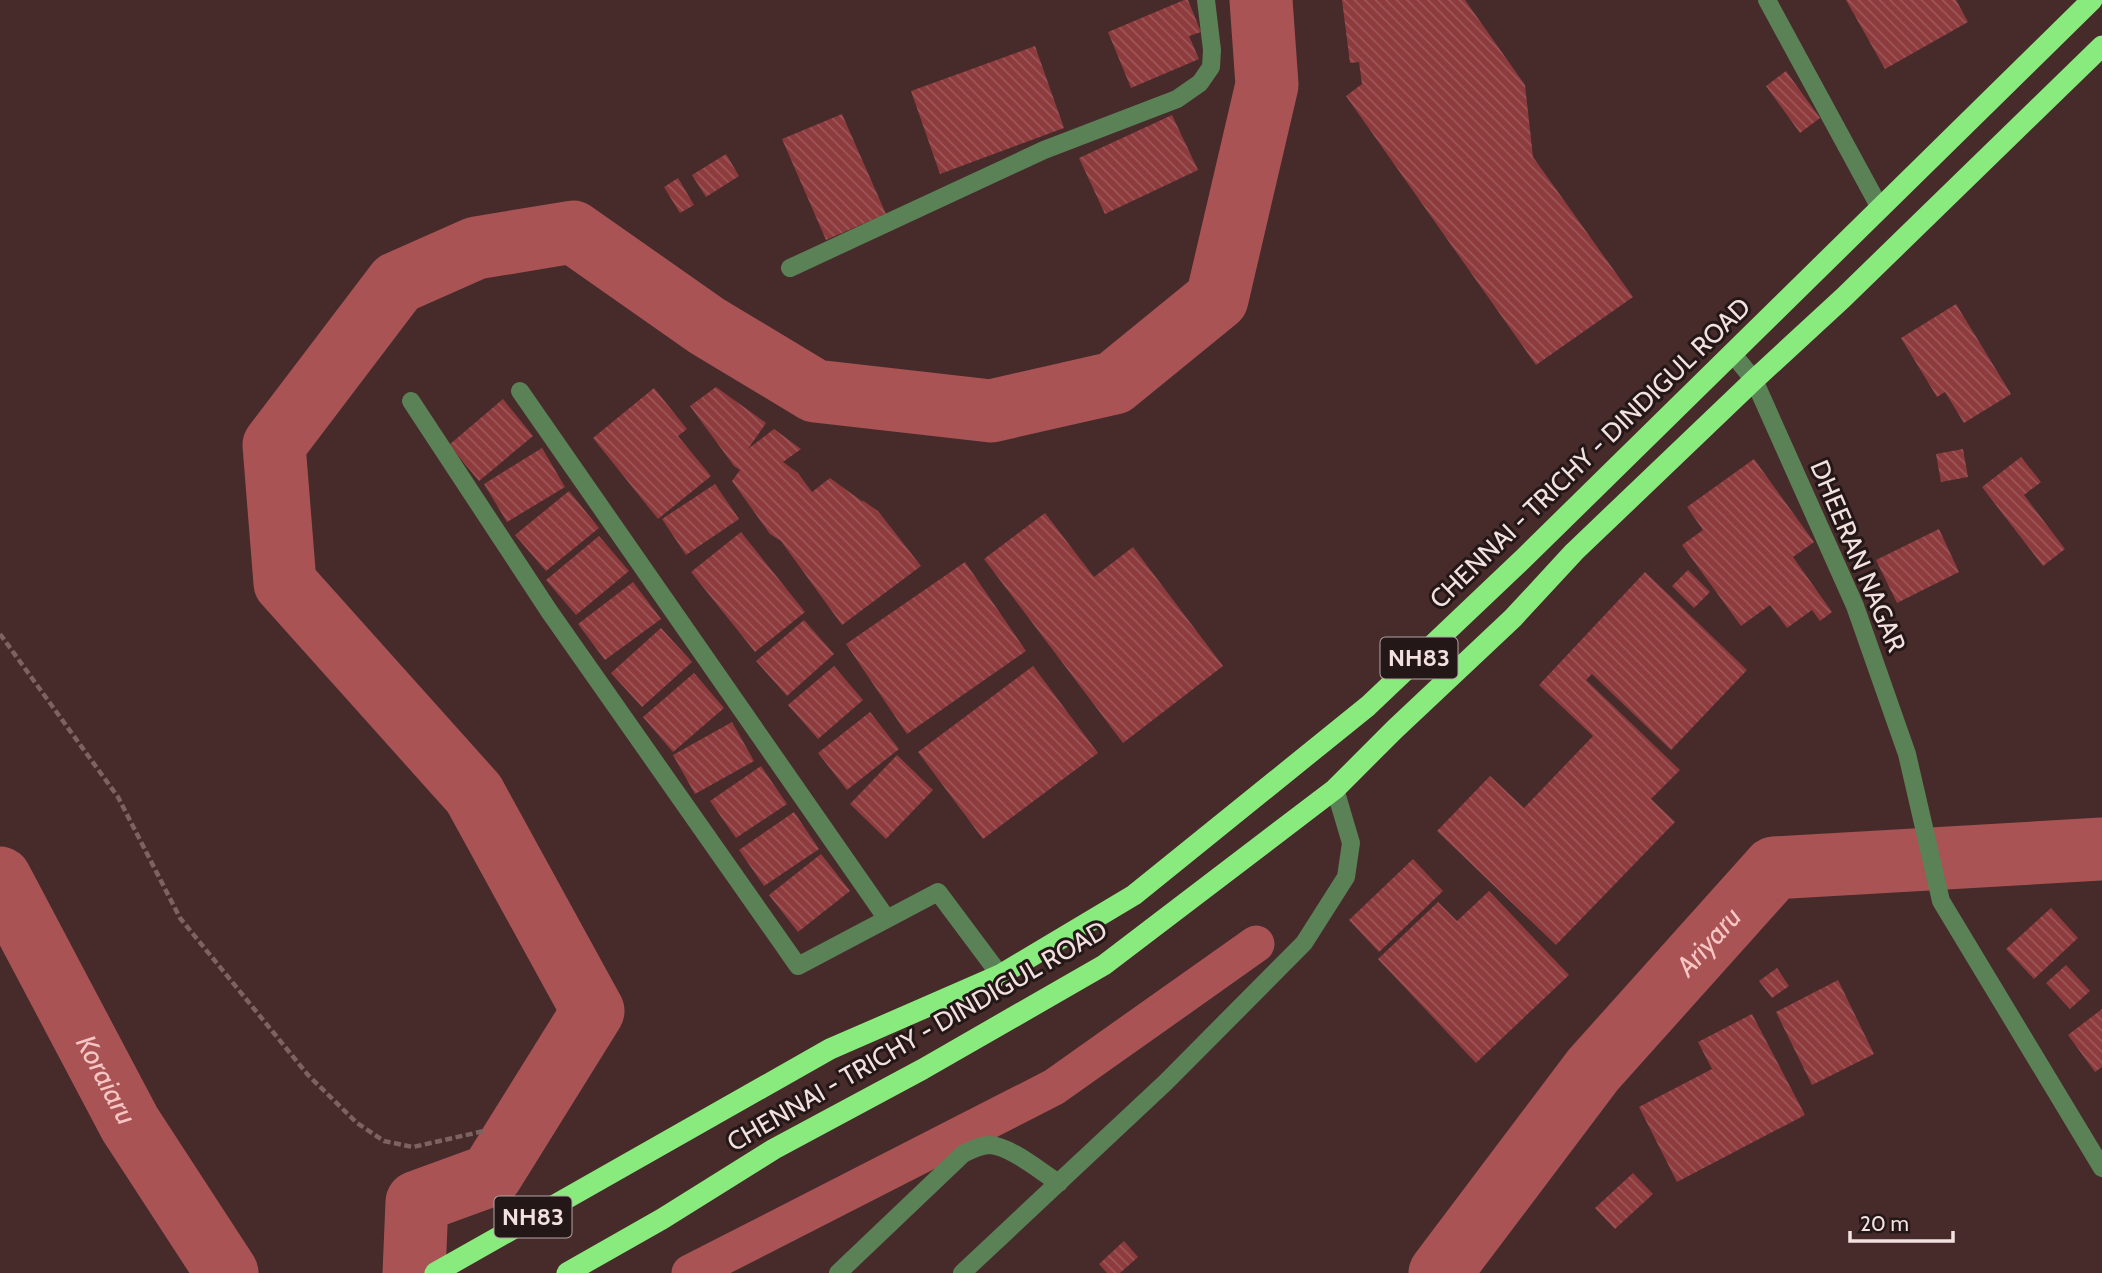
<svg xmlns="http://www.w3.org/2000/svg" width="2102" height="1273" font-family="Cabin,sans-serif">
<defs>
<pattern id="building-back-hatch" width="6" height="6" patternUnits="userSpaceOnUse" patternTransform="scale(1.75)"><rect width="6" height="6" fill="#8d3b3d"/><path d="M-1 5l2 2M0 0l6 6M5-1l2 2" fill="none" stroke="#9e5759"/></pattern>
</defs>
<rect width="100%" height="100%" fill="#462b2a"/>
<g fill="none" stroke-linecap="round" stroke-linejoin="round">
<path stroke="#a95354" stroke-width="37" d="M 690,1273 L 1054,1087 L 1256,944"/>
<g stroke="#a95354" stroke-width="63">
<path id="s1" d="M 0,878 L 130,1124 L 227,1273"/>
<path d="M 414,1273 L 417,1202 L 491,1175 L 593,1011 L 474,794 L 285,583 L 274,445 L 397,283 L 476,248 L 573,232 L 707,326 L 815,391 L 991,411 L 1114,383 L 1217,299 L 1267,85 L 1261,0"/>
<path id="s2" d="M 1440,1273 L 1593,1070 L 1774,868 L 2102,849"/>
</g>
</g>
<path fill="url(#building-back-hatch)" d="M 1184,0 L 1188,0 L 1201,32 L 1189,36 L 1199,59 L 1131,88 L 1108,32 Z
M 1342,0 L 1465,0 L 1525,85 L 1533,157 L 1633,297 L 1536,365 L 1346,96 L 1362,84 L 1359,62 L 1350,63 Z
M 1846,0 L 1956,0 L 1968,22 L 1885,69 Z
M 1035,46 L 1064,128 L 940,174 L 911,91 Z
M 1786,71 L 1820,118 L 1800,133 L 1766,86 Z
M 842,114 L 886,214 L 826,240 L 782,139 Z
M 1172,115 L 1198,170 L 1105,214 L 1079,158 Z
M 726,154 L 739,176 L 706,197 L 692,175 Z
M 678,178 L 694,205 L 680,213 L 664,187 Z
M 1956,304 L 2011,394 L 1964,423 L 1945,392 L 1937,397 L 1901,338 Z
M 716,387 L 766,423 L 748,449 L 774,429 L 801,449 L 783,462 L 798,473 L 812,492 L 830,478 L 863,502 L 862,500 L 878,511 L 921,566 L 842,625 L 781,541 L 770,534 L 732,481 L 740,470 L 734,466 L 690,406 Z
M 654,388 L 687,429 L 678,436 L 711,476 L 658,519 L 593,438 Z
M 503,399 L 533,436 L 479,481 L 449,445 Z
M 542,448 L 565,487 L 507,522 L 484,484 Z
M 1963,449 L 1968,477 L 1941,482 L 1936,454 Z
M 2021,457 L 2041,482 L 2024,495 L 2065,549 L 2043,566 L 1982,487 Z
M 1754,459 L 1814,542 L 1793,557 L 1832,612 L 1820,621 L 1812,610 L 1787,628 L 1770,605 L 1741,626 L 1682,545 L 1703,530 L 1687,507 Z
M 715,484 L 739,519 L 686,555 L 662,519 Z
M 569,491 L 599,528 L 546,571 L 515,535 Z
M 1045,513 L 1094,577 L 1133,547 L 1223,666 L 1123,743 L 984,559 Z
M 1939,529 L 1959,572 L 1897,603 L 1876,560 Z
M 741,532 L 805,612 L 755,652 L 691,572 Z
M 599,536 L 629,571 L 576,615 L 546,580 Z
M 965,562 L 1026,651 L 907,734 L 846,644 Z
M 1688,570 L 1710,592 L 1694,608 L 1672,586 Z
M 1645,572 L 1747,670 L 1671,750 L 1592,674 L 1586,680 L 1680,770 L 1651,799 L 1675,822 L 1556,945 L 1437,831 L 1490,776 L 1524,808 L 1593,736 L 1539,685 Z
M 633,582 L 661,619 L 605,660 L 578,624 Z
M 804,620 L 834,654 L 787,696 L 756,661 Z
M 661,628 L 692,662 L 642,707 L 611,673 Z
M 834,666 L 863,700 L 818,739 L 788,705 Z
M 1033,666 L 1098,753 L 983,839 L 918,752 Z
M 694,673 L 724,708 L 673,752 L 643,717 Z
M 870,712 L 899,749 L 847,790 L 818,753 Z
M 732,722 L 754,761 L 695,794 L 673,755 Z
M 897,755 L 933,790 L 886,839 L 850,804 Z
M 761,766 L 787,804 L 736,838 L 710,801 Z
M 794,812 L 819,849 L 764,886 L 739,850 Z
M 821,854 L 850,891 L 798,932 L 769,895 Z
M 1413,859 L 1443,891 L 1379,952 L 1349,920 Z
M 1489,891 L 1569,975 L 1476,1063 L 1378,959 L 1438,902 L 1457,921 Z
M 2051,908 L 2078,938 L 2034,979 L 2006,949 Z
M 2066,965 L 2090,991 L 2070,1009 L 2046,983 Z
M 1777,968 L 1789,986 L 1772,998 L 1759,981 Z
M 1838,980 L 1874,1054 L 1812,1085 L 1776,1012 Z
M 2102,1009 L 2102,1067 L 2095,1072 L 2068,1035 Z
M 1752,1014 L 1805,1115 L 1677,1182 L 1639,1107 L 1712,1069 L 1698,1042 Z
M 1633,1173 L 1653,1194 L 1615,1229 L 1595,1208 Z
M 1124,1241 L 1138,1257 L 1120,1273 L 1107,1273 L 1099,1264 Z"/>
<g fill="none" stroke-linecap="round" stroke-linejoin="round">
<path stroke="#7c6362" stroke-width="4.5" stroke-dasharray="7 3.5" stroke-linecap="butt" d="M 0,634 L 118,797 L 180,918 L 308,1075 L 357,1123 L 384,1141 L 413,1147 L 484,1131"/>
<path stroke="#5b8156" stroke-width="18" d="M 1767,0 L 1880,208
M 790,268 L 1044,150 L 1177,99 L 1200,83 L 1211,67 L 1212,50 L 1206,0
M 1732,353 L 1754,380 L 1855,606 L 1907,754 L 1941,901 L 2102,1168
M 520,391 L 887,919
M 411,401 L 549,611 L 798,966 L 938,892 L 1000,975
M 838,1273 L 963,1154 C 971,1150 980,1145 990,1145 C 1010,1146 1041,1172 1059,1183
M 962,1273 L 1166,1082 L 1304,943 L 1346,877 L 1351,843 L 1335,789"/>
<path stroke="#89eb7e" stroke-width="21" d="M 435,1273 L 830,1049 L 1000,975 L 1134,895 L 1368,706 L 1526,556 L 2092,0
M 567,1273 L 662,1219 L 774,1149 L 923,1069 L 1104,965 L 1335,789 L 1395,729 L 1513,618 L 1574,552 L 1754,380 L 1843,298 L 2102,46"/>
</g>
<g text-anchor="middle" stroke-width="6" stroke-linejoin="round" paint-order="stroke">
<g fill="#241717" stroke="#b5a4a4" stroke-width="2">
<rect x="1380.5" y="637.5" width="77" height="41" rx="5"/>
<rect x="494.5" y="1196.5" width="77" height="41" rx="5"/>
</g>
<g font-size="24" font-weight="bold" fill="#f3e1e0">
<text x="1419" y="666">NH83</text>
<text x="533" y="1225">NH83</text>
</g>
<g font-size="26" fill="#f3e1e0" stroke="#241717">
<text transform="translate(1590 453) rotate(-44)" y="9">CHENNAI - TRICHY - DINDIGUL ROAD</text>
<text transform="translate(1858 556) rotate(67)" y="9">DHEERAN NAGAR</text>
<text transform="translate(917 1036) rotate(-30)" y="9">CHENNAI - TRICHY - DINDIGUL ROAD</text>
</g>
<g font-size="28" font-style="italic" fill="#f7c5c3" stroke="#241717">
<text dy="10" stroke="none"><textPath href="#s2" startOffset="427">Ariyaru</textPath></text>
<text dy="10" stroke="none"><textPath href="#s1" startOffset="228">Koraiaru</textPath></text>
</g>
</g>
<path d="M1850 1231v10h103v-10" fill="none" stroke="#f3e1e0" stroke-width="3.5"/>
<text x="1860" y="1231" font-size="21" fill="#f3e1e0" stroke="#241717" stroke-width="5" paint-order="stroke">20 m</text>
</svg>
